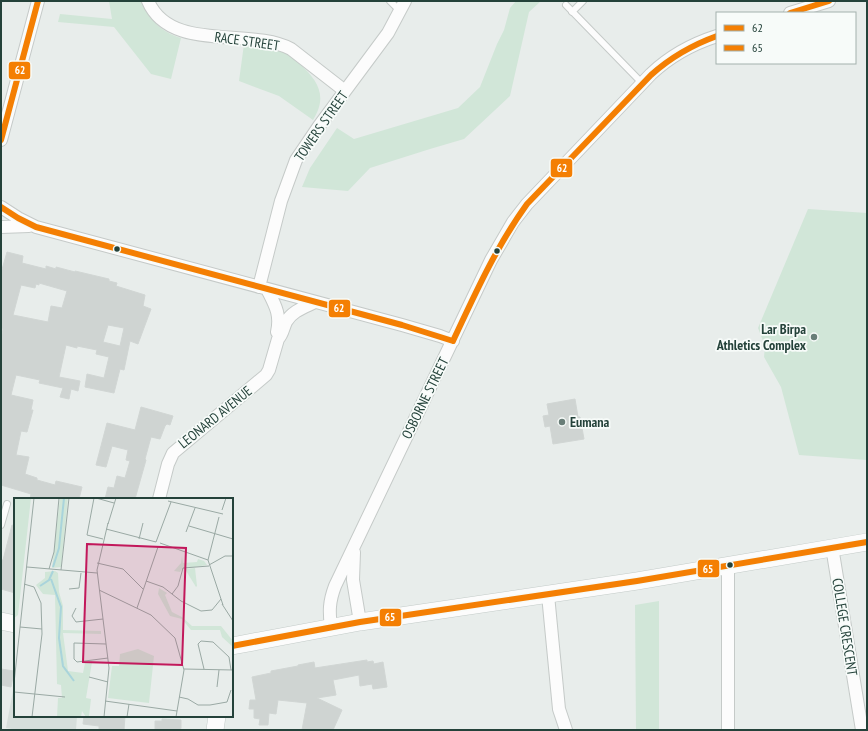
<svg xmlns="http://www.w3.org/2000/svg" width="868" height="731" font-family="'PT Sans Narrow',sans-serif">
<rect width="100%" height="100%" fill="#e8edeb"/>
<path fill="#d6dedb" d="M 15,680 L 15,716 L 77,716 L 76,730 L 18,730 L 6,728 Z"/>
<path fill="#d1e6d8" d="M 109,1 L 141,1 C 152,21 159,31 181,38 L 171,79 L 151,74 L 114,27 L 58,22 L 60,14 L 112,19 Z
M 516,1 L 541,1 L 529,12 L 510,96 L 464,139 L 430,149 L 370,168 L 348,191 L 302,187 L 310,168 L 337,128 L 354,139 L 458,108 L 480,87 L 497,44 L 504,30 L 510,8 Z
M 244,44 C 252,45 263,45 271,47 C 283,50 291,56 300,64 C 318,81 328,96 313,120 L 279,96 L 239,81 Z
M 808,209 L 867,213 L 867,460 L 799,455 L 781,387 L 764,357 L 765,346 L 758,328 Z
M 659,601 L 659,730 L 636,730 L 635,605 Z"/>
<path fill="#cfd4d2" stroke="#d1d6d4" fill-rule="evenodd" d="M 7,252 L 23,256 L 22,263 L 46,269 L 46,266 L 56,269 L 56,267 L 75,272 L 75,271 L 109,279 L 109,281 L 117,283 L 116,286 L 145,295 L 143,306 L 151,309 L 138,344 L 130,341 L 124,370 L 120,369 L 114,393 L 85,387 L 87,374 L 104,378 L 109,357 L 96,354 L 97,350 L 77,346 L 77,348 L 66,345 L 59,377 L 80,381 L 78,391 L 71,389 L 69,399 L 60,397 L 63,388 L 39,383 L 40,380 L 16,375 L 11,395 L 33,400 L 31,410 L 33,410 L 27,432 L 21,431 L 16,455 L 29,457 L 25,474 L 37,478 L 37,480 L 55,485 L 56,481 L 82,487 L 79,499 L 30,499 L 31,494 L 1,485 L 1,339 L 3,329 L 1,328 L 1,273 ZM 39,283 L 67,291 L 62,308 L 51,306 L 48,322 L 13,315 L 21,285 L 35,288 L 36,284 L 39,285 ZM 108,325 L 124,328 L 120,346 L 103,342 Z
M 575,399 L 578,417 L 580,417 L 584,439 L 553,444 L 550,426 L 545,427 L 543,416 L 549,415 L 547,404 Z
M 141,407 L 173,416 L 170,425 L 167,424 L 165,426 L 160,439 L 151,437 L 145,459 L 146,460 L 135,499 L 105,499 L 108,487 L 114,488 L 117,476 L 125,478 L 130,461 L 126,460 L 128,450 L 112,446 L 106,467 L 96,465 L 107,423 L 135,430 Z
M 12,525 L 15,526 L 15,593 L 1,589 L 1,560 L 3,560 Z
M 367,660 L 367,662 L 373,661 L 374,664 L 383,662 L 387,687 L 373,689 L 372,684 L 360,686 L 359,675 L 333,680 L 336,695 L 317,698 L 342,710 L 333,730 L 302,730 L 307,703 L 278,700 L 276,714 L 269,713 L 268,725 L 259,725 L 260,719 L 254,718 L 254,709 L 249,709 L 250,700 L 256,700 L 252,677 L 271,673 L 271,671 L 298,666 L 298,665 L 314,662 L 315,668 Z
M 1,669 L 14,671 L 11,687 L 1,685 Z
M 84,716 L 125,716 L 124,730 L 99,730 L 99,726 L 83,724 Z
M 162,719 L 181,720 L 181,728 L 180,730 L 155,730 L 155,721 L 162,721 Z"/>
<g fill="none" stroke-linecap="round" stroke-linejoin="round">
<g stroke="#c5cac8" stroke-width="8">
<path id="lane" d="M 390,1 L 400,11
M 566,5 L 642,83
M 572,12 L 583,1
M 1,525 L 7,504"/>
</g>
<g stroke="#c5cac8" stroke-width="14">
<path id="street" d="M 148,1 C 170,53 250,27 291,49 L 345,91
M 790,13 L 829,1
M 1,140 L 38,1
M 1,207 L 18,218 L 36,227 L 402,325 L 440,336 L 453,341
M 1,227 L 29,226
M 259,287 L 281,201 L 296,160 L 319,126 L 388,33 L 405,1
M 267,289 C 275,305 281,314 277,332
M 159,499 L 168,464 L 173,453 L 266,375 L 269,370 L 278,339 C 283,334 283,328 286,322 C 292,311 305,307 315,302
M 832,547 L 862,730
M 354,552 L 353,580 L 360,622
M 728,565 L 728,730
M 548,595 L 559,709 L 566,730
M 331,628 C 329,611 329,602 335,586 L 491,260 L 513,222 L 527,204 L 651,74 C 670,56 692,44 717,36"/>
</g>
<g stroke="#c3cbc8" stroke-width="18">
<path id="secondary" d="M 1,621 L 15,624
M 232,646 L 360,622 L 637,581 L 867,542
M 215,730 L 217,716"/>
</g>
<use href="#lane" stroke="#fcfcfc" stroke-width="6"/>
<use href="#street" stroke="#fcfcfc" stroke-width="12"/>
<use href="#secondary" stroke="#fcfcfc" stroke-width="17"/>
<g stroke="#f7fbf9" stroke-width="9">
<path id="bus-1" d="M 790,13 L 829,1
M 1,140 L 38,1
M 1,207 L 18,218 L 36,227 L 402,325 L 453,341
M 453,341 C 475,294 496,247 527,204 L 651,75 C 671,57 692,45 717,36"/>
</g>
<g stroke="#f7fbf9" stroke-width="9">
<path id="bus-2" d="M 232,646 L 360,622 L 637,581 L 867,542"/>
</g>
<use href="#bus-1" stroke="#f47f03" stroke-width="6"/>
<use href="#bus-2" stroke="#f47f03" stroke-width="6"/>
</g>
<g fill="#24423a" stroke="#f7fbf9" stroke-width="1.5">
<circle cx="117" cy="249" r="3.5"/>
<circle cx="497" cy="251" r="3.5"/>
<circle cx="730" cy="565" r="3.5"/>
</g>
<g fill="#697e78" stroke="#f7fbf9" stroke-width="1.5">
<circle cx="814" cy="337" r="4"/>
<circle cx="562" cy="422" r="4"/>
</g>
<g text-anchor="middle" stroke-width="3.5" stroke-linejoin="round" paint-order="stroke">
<g font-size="14" fill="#24423a" stroke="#f7fbf9">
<text transform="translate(247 41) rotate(8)" y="5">RACE STREET</text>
<text transform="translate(321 126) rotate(-55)" y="5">TOWERS STREET</text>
<text transform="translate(425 398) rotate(-64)" y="5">OSBORNE STREET</text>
<text transform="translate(215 417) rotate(-39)" y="5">LEONARD AVENUE</text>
<text transform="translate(845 627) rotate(81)" y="5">COLLEGE CRESCENT</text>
</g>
<g font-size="14" font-weight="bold" fill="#24423a" stroke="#f7fbf9" text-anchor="end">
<text x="806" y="334">Lar Birpa<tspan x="806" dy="16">Athletics Complex</tspan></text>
<text x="570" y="427" text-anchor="start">Eumana</text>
</g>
</g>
<g transform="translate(14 498)">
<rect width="219" height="219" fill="#e8edeb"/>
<path d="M 0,0 L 17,0 L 4,117 L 0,120 ZM 46,0 L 54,0 L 47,69 L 38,70 ZM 168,58 L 169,65 L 183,64 L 184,61 L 190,63 L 193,67 L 168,71 L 166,74 L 160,73 L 167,65 ZM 181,70 L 183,88 L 182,89 L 171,71 ZM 41,73 L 44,75 L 45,94 L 49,108 L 49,132 L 87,133 L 87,136 L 49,135 L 54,173 L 69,175 L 71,165 L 78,164 L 72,200 L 77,201 L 75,218 L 78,219 L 72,219 L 68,213 L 67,219 L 43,219 L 44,200 L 48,200 L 47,187 L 43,186 L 41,97 L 29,96 L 22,87 L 31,80 L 31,74 ZM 145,90 L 153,95 L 151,97 L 158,114 L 168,119 L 178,128 L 207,128 L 219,143 L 219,149 L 208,139 L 206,132 L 177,132 L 168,121 L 156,118 L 144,96 ZM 124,151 L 140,158 L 135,205 L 94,200 L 98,168 L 105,168 L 106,156 Z" fill="#d1e6d8"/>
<path fill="none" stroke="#a9d4db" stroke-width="2" d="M 39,69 L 45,50 L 50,0M 37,81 L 47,109 L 45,140 L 49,168 L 60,183M 26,88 L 35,82 L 39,73"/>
<path fill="none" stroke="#9aa9a4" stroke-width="1" d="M 80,0 L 73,37 L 89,41M 82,0 L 100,5M 154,3 L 209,16M 208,12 L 212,0M 205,19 L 194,62 L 209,107M 94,26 L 102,0M 175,28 L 219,41M 92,31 L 142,44M 172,34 L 181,10M 125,41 L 129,25M 142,44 L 157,4M 146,45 L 194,62M 83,65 L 109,71 L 129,91M 195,67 L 211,58 L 219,58M 13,69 L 83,75M 35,71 L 40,54 L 45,0M 47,72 L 55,0M 132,83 L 149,89 L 167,103 L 187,113 L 198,112 L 207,101M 10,86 L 20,89 L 27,105 L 28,136 L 18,219M 55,91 L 65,90 L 67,75M 85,92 L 137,117 L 161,140 L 170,172 L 162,219M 158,96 L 164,88 L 169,70 L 195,68M 208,106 L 219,123M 62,110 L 58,118 L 62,124 L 89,121M 123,110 L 144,49M 6,129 L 28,131M 92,146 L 60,145 L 60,161 L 63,164 L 94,160M 170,171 L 219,172M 190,171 L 184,146 L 187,143 L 199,144 L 215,159 L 217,172M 75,179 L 94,184M 0,185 L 20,0M 203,189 L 205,172M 0,194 L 51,199M 165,199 L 174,201 L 184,207 L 196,207 L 213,204 L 217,192M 91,203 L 163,213M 90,219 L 95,170 L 83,72 L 94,25M 113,219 L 115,206"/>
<path fill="#c2185b" fill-opacity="0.15" stroke="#c2185b" stroke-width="2" d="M 73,46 L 172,50 L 168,167 L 69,164 Z"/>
<rect width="219" height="219" fill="none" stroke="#24423a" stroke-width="2"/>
</g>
<g stroke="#f7fbf9" stroke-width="1.5">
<rect x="8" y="61" width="23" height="19" rx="4" fill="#f47f03"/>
<rect x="550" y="158" width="23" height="20" rx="4" fill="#f47f03"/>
<rect x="328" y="299" width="23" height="19" rx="4" fill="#f47f03"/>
<rect x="697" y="559" width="23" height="19" rx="4" fill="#f47f03"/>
<rect x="379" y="608" width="23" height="19" rx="4" fill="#f47f03"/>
</g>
<g font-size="11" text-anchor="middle" font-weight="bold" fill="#fff">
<text x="20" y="74">62</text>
<text x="562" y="172">62</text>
<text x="339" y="312">62</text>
<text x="708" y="573">65</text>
<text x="390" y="621">65</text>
</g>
<rect width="868" height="731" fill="none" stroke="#24423a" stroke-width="4"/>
<rect x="716" y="12" width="140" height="52" fill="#f7fbf9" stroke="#a3b1ad"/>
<rect x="724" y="25" width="20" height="6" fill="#f47f03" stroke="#a3b1ad"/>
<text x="752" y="32" font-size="12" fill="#24423a">62</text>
<rect x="724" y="45" width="20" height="6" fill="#f47f03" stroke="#a3b1ad"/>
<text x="752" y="52" font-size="12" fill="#24423a">65</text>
</svg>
